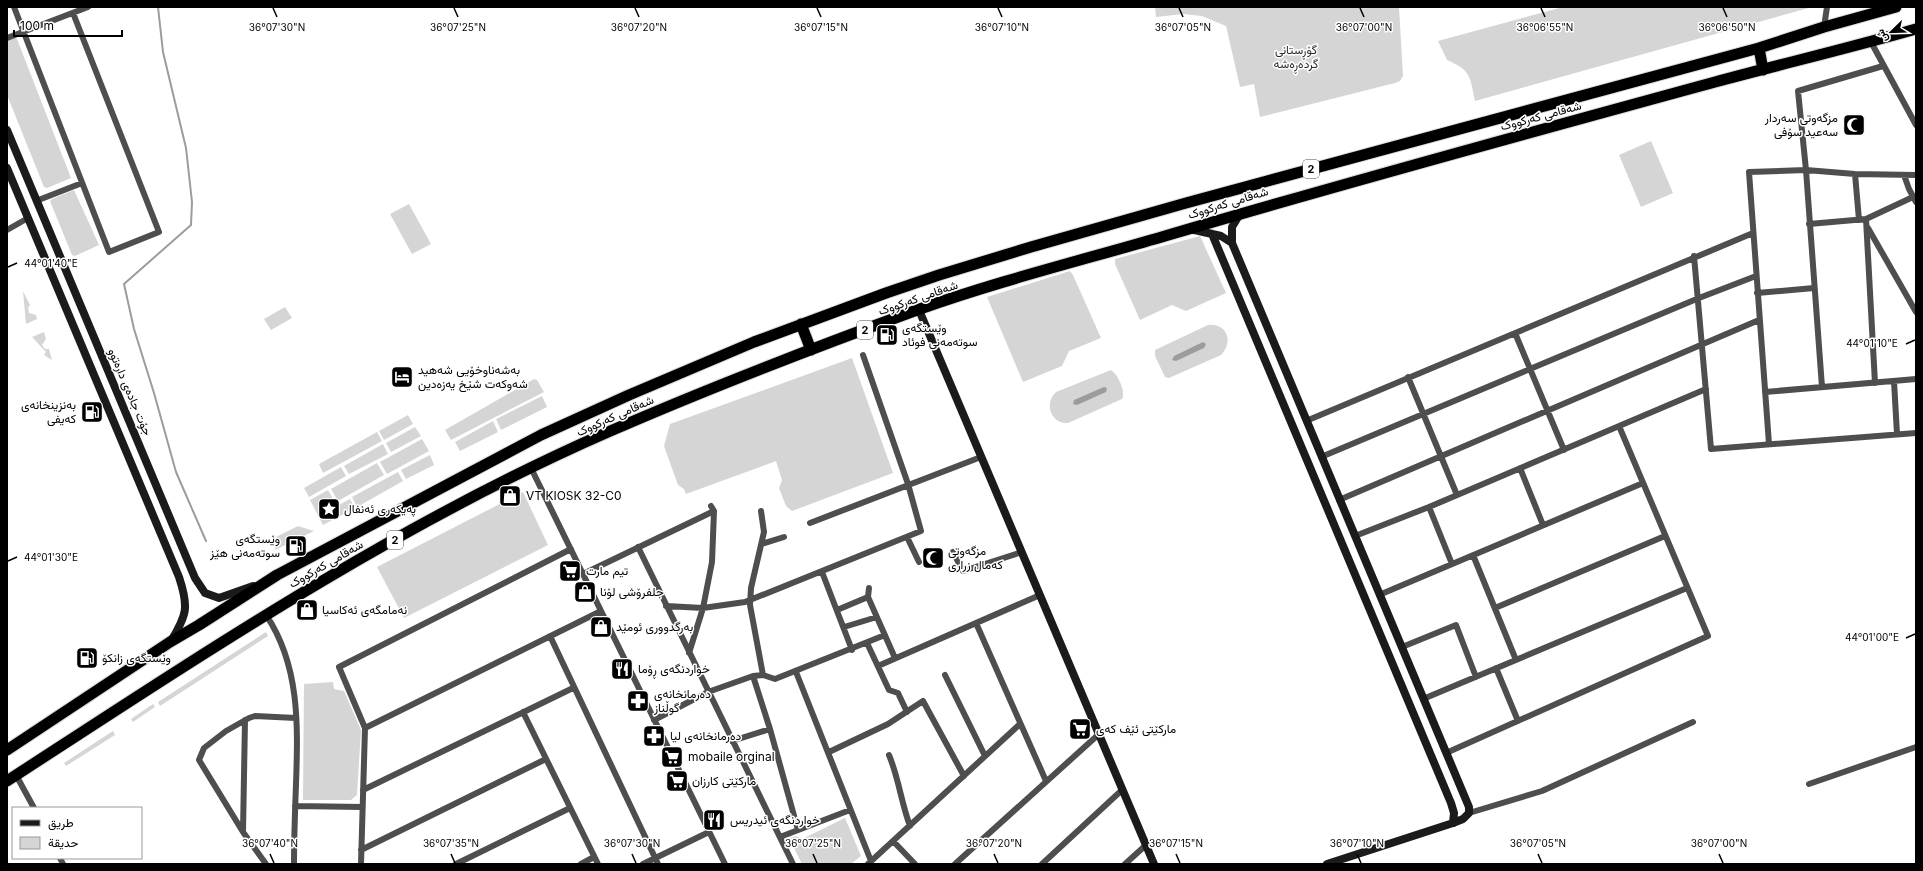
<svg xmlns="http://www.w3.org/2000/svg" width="1923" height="871" font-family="Inter,Vazirmatn,sans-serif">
<rect width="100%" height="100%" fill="#fff"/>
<path fill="#d5d5d5" d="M 1155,7 L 1399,7 L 1403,76 L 1400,81 L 1395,83 L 1260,117 L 1254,84 L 1240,87 L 1226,26 L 1202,16 L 1183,14 L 1156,17 Z
M 1563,7 L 1812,7 L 1475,101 C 1470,77 1471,70 1447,60 L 1438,41 Z
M 15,37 L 17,39 L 71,178 L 47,188 L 44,187 L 7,95 L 7,41 Z
M 1651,141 L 1673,193 L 1641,207 L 1619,155 Z
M 74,190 L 99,245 L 75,256 L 72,255 L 50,201 L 52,199 Z
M 409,204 L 431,244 L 412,254 L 390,214 Z
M 1200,236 L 1226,293 L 1186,311 L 1172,305 L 1140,320 L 1115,264 L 1115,259 Z
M 1070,271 L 1073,275 L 1101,338 L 1069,351 L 1062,366 L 1023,382 L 987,297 Z
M 23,291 L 30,305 L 28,308 L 29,313 L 36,315 L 37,319 L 26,324 Z
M 285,307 L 292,318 L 271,330 L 264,319 Z
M 1208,325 C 1227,323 1234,342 1221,355 L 1169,378 L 1165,377 L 1155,356 L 1155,350 Z
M 44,332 L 46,339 L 42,345 L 45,349 L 49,349 L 52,360 L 44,355 L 46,352 L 32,337 Z
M 852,358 L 893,473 L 792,511 L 786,506 L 779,488 L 782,480 L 776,461 L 686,494 L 684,489 L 678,485 L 664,446 L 670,424 Z
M 1111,370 C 1118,374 1126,392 1122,399 L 1068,423 C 1050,424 1044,403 1056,392 Z
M 534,379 L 537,380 L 544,392 L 451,440 L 445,430 Z
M 542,396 L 547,407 L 501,430 L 496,419 Z
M 408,415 L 413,424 L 384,440 L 379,431 Z
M 493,421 L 498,432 L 460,451 L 455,442 Z
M 415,427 L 421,436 L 391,452 L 386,443 Z
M 377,432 L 382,441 L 323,473 L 319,464 Z
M 422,439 L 429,451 L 387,474 L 380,462 Z
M 383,444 L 388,454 L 349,474 L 344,466 Z
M 430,455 L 434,465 L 406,479 L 401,470 Z
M 377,463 L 384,475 L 338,501 L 331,489 Z
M 341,467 L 346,476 L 309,497 L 304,488 Z
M 398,472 L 403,481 L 357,507 L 352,497 Z
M 328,490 L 337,506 L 350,499 L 355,508 L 323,525 L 310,500 Z
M 523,492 L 548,545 L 404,618 L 377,567 Z
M 298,526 L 314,531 L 275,550 L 276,537 Z
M 266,632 L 268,636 L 160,706 L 158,702 Z
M 333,682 L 334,689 L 344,691 L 361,730 L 357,795 L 351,800 L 303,800 L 304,684 Z
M 153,704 L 155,707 L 133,722 L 131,719 Z
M 113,731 L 115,735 L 66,766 L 64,763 Z
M 845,818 L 861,856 L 851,864 L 802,864 L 789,838 L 796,836 L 802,839 Z"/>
<path fill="#9c9c9c" d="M 1203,342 L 1206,344 L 1204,348 L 1176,361 L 1172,360 L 1174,356 Z
M 1104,387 L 1107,388 L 1106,392 L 1077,405 L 1073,404 L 1074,400 Z"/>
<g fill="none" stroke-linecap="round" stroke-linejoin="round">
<path stroke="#9c9c9c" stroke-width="2" d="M 158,7 L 163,52 L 186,148 L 192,202 L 191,225 L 124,284 L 134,329 L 154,393 L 176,472 L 206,541"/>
<g stroke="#dbdbdb" stroke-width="13">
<path id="highway" d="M 1759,48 L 1763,70
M 801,324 L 811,350
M 7,750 L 170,642 L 199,625 L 277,575 L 541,435 L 629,395 L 754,342 L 886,293 L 939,275 L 1031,247 L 1186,203 L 1759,48 L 1824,27 L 1896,7
M 7,781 C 201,655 395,525 608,432 C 709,388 813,348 917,310 C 998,281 1083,260 1165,236 C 1348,182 1532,132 1715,82 C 1782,64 1849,48 1916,29"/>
</g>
<path stroke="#4e4e4e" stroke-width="6" d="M 14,7 L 109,252 L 159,232 L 73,13
M 1824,27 L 1827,7
M 7,38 L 88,7
M 1871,42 L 1916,125
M 1855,174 L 1859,220
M 1904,175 L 1909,189 L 1916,202
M 36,201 L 82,183
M 1866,219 L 1875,383
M 1809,224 L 1866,219 L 1913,197
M 1868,228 L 1916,312
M 7,230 L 28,218
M 1694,256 L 1711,449 L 1916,433
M 1757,293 L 1814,288
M 1515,333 L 1564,450
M 1408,377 L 1457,495
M 1894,381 L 1897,434
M 1822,387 L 1806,170 L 1798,91 L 1883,66
M 1765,392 L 1916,379
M 1306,421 L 1753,233
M 1769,444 L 1749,172 L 1806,170 L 1855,174 L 1916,175
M 1321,457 L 1699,298 L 1756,276
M 531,468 L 725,864
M 1520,468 L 1543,525
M 1339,500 L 1759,320
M 1429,507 L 1452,564
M 761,511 L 764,532 L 751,588 L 750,605 L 763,675
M 810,523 L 981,457
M 1355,536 L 1429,507 L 1706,389
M 907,537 L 919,562
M 762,544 L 784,537
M 638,547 L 793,864
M 953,552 L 963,571 L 1022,552
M 1473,555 L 1516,660
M 822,572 L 852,650
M 583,574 L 714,511
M 869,588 L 868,597 L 895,658
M 1379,595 L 1643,483
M 666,606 L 703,608 L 745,602 L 921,531 L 908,484 L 863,355
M 1495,608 L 1665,536
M 837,610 L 868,597
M 266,615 C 300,665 298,726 296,784 C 295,811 294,837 294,864
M 976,623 L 1046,781
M 844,627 L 877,617
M 550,636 L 658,864
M 867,643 L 889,690 L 898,693 L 907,712
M 1402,647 L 1456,625 L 1476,677
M 689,653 L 703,608 L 712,562 L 714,511 L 711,506
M 878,666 L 1040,595
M 1496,668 L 1518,721
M 796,672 L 871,861
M 945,675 L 985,756
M 753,676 L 770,729 L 798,830
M 1423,699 L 1687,588
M 523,712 L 598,864
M 245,720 L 243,832 L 266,864
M 654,720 L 708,692 L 753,676 L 763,675 L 775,679 L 885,635
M 365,728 L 601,611
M 732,741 L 770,729
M 829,752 L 888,724 L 923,701 L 964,776
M 1446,753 L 1708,636 L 1619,426
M 889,755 C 899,779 901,802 910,826
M 16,775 L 34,808
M 1809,784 L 1916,747
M 363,790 L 573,688
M 295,806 L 362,807
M 1469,813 L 1542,791 L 1693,722
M 243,832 L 199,760 L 204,748 L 226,731 L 249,718 L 255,716 L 296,718
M 780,837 L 850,810
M 893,841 L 915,864
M 361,850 L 546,759
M 60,858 L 63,864
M 361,864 L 365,728 L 339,667 L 571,549
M 456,864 L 570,808
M 581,864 L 594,857
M 643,864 L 709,832
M 868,864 L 1020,724
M 955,864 L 1099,734
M 1042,864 L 1122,790
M 1125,864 L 1146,845"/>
<path stroke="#1b1b1b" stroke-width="8" d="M 7,130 L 195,578 L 205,593 L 219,598 L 253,586
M 7,168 L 179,577 C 189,607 187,615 171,641
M 1240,214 L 1232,227 L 1232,243 L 1469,807 L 1469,813 L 1463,819 L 1453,823 L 1327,864
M 1190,229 L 1221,236 L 1232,243
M 1212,234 L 1451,803 L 1454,813 L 1453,823
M 919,310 L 1154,864"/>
<use href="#highway" stroke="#000" stroke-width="11"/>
</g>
<path fill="none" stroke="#000" stroke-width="1.5" d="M 273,8 L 277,17M 454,8 L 458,17M 635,8 L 639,17M 817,8 L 821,17M 998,8 L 1002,17M 1179,8 L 1183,17M 1360,8 L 1364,17M 1541,8 L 1545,17M 1723,8 L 1727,17M 8,267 L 17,263M 1906,344 L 1915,340M 8,561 L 17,557M 1906,638 L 1915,634M 270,854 L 274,863M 451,854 L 455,863M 632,854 L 636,863M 813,854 L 817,863M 994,854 L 998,863M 1176,854 L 1180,863M 1357,854 L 1361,863M 1538,854 L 1542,863M 1719,854 L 1723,863"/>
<defs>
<g id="mosque-square" transform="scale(1.15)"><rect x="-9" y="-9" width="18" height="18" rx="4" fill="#000" stroke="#fff"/><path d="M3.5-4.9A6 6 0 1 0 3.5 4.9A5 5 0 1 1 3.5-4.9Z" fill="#fff"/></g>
<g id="fuel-square" transform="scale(1.15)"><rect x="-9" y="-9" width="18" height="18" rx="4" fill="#000" stroke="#fff"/><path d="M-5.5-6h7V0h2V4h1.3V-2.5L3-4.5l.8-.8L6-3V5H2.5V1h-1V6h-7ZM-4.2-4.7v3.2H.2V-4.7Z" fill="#fff"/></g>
<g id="hotel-square" transform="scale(1.15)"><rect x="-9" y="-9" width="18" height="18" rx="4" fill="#000" stroke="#fff"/><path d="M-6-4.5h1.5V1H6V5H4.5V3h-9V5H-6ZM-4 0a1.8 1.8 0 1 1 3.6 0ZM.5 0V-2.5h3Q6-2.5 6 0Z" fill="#fff"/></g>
<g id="shop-square" transform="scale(1.15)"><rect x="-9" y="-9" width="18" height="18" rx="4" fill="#000" stroke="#fff"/><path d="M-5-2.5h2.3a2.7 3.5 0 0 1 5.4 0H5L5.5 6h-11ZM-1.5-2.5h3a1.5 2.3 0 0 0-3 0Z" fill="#fff"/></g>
<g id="sight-square" transform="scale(1.15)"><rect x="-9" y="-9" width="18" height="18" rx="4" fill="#000" stroke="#fff"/><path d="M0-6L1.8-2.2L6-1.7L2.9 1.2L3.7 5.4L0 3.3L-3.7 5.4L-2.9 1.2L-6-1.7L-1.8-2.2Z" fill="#fff"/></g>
<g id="supermarket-square" transform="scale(1.15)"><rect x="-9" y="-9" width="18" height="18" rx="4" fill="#000" stroke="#fff"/><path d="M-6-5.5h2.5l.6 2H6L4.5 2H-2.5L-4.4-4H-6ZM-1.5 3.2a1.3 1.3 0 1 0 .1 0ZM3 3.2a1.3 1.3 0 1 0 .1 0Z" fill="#fff"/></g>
<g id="restaurant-square" transform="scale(1.15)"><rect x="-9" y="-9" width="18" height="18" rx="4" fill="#000" stroke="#fff"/><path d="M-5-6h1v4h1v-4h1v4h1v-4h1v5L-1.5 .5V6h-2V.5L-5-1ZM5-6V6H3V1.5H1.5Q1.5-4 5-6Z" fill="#fff"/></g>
<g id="pharmacy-square" transform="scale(1.15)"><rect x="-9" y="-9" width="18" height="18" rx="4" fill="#000" stroke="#fff"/><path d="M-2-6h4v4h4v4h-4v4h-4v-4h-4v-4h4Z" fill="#fff"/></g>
</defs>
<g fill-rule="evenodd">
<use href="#mosque-square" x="1854" y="125"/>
<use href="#fuel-square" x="887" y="335"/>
<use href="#hotel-square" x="402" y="377"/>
<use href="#fuel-square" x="92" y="412"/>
<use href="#shop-square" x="510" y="496"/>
<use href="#sight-square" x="329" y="509"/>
<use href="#fuel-square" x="296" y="546"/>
<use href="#mosque-square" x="933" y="558"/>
<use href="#supermarket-square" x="570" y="571"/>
<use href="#shop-square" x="585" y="592"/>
<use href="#shop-square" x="307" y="610"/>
<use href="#shop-square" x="601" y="627"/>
<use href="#fuel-square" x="87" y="658"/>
<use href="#restaurant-square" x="622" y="669"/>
<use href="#pharmacy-square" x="638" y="701"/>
<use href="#supermarket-square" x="1080" y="729"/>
<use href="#pharmacy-square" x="654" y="736"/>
<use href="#supermarket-square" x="672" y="757"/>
<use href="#supermarket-square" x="677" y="781"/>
<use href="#restaurant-square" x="714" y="820"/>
</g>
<g text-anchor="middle" stroke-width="3" stroke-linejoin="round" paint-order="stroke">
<g fill="#fff" stroke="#4c4c4c" stroke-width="1">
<rect x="1303" y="160" width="16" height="18" rx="3"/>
<rect x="857" y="321" width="16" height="18" rx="3"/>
<rect x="387" y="531" width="16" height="18" rx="3"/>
</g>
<g font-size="11" font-weight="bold" fill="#000">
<text x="1311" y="173">2</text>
<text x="865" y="334">2</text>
<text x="395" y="544">2</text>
</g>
<g font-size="12" fill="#2c2c2c" stroke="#fff">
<text x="1296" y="54">گۆڕستانی<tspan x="1296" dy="14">گردەڕەشە</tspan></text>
</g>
<g font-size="12" fill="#000" stroke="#fff">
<text transform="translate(1541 116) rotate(-15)" y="4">شەقامی کەرکووک</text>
<text transform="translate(1228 203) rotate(-17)" y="4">شەقامی کەرکووک</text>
<text transform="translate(918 298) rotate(-19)" y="4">شەقامی کەرکووک</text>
<text transform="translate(130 392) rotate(67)" y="4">جۆت جادەی دارەتوو</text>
<text transform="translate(615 416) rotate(-24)" y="4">شەقامی کەرکووک</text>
<text transform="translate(326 564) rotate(-30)" y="4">شەقامی کەرکووک</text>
</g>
<g font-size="12" fill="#000" stroke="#fff" text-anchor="start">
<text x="1838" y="122" text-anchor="end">مزگەوتی سەردار<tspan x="1838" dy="14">سەعید سۆفی</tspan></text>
<text x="902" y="332">وێستگەی<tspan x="902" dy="14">سوتەمەنی فوئاد</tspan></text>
<text x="418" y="374">بەشەناوخۆیی شەهید<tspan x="418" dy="14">شەوکەت شێخ یەزەدین</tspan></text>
<text x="76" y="409" text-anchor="end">بەنزینخانەی<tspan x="76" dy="14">کەیفی</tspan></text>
<text x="526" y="500">VT KIOSK 32-C0</text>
<text x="344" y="513">پەیکەری ئەنفال</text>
<text x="280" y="543" text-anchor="end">وێستگەی<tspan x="280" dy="14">سوتەمەنی هێز</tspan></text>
<text x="948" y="555">مزگەوتی<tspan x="948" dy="14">کەمال زراری</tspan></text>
<text x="586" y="575">تیم مارت</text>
<text x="600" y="596">جلفرۆشی لۆنا</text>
<text x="322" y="614">نەمامگەی ئەکاسیا</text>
<text x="616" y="631">بەرگدووری ئومێد</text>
<text x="102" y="662">وێستگەی زانکۆ</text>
<text x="638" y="673">خواردنگەی ڕۆما</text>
<text x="654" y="698">دەرمانخانەی<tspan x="654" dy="14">گوڵناز</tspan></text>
<text x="1096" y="733">مارکێتی ئێف کەی</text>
<text x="670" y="740">دەرمانخانەی لیا</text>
<text x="688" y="761">mobaile orginal</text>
<text x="692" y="785">مارکێتی کارزان</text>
<text x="730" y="824">خواردنگەی ئیدریس</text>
</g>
</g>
<g font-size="10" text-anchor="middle" fill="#000" stroke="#fff" stroke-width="3" stroke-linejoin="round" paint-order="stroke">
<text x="277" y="31">36°07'30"N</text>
<text x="458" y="31">36°07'25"N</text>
<text x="639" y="31">36°07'20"N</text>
<text x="821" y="31">36°07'15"N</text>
<text x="1002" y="31">36°07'10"N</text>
<text x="1183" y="31">36°07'05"N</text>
<text x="1364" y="31">36°07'00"N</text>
<text x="1545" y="31">36°06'55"N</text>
<text x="1727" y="31">36°06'50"N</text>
<text x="51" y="267">44°01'40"E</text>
<text x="1872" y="347">44°01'10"E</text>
<text x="51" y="561">44°01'30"E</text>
<text x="1872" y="641">44°01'00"E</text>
<text x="270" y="847">36°07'40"N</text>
<text x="451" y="847">36°07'35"N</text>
<text x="632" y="847">36°07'30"N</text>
<text x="813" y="847">36°07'25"N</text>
<text x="994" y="847">36°07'20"N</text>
<text x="1176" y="847">36°07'15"N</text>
<text x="1357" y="847">36°07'10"N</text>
<text x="1538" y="847">36°07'05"N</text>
<text x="1719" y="847">36°07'00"N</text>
</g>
<rect width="1923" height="871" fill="none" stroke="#000000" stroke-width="16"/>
<rect x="12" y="807" width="130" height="52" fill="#ffffff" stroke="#999999"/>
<rect x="20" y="820" width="20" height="6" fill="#1b1b1b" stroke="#999999"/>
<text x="48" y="827" font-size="12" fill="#000000">طريق</text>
<rect x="20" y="837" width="20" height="12" fill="#d5d5d5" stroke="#999999"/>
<text x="48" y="847" font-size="12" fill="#000000">حديقة</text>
<g transform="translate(1891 32) rotate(247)" stroke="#ffffff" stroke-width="3" paint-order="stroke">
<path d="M0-3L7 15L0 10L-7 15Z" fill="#000000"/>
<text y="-6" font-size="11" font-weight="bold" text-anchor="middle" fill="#000000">ش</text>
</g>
<path d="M14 30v6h108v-6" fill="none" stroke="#000000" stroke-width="2"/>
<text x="20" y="30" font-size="12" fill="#000000" stroke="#ffffff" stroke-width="3" paint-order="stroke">100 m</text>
</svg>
